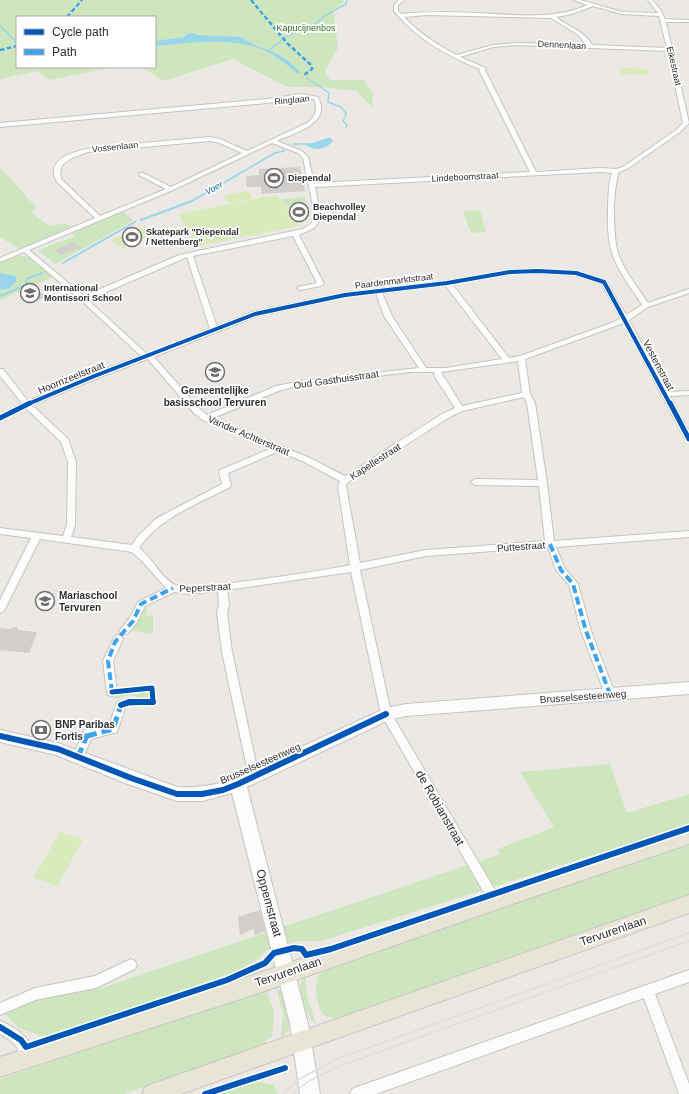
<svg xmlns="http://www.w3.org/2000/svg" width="689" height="1094" font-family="Arial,sans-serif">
<rect width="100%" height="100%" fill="#ece8e4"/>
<path fill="#cee6be" d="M 0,0 L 343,0 L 344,2 L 333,10 L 338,48 L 325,71 L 330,80 L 364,80 L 373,93 L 372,107 L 357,91 L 321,87 L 287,87 L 233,59 L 163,81 L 142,67 L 155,67 L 155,17 L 17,17 L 17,67 L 114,67 L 50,80 L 37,71 L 0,79 Z
M 0,168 C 13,180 24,195 37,208 L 31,212 L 49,226 L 65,223 L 72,227 L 19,249 L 0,237 Z
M 305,197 L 306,204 L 287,208 L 281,199 Z
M 480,210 L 486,232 L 471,233 L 463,211 Z
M 123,211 L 133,221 L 55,264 L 38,250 L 75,236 L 72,234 Z
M 18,255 L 30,257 L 53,277 L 0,300 L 0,290 L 10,288 L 16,282 L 16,276 L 0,273 L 0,263 Z
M 144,608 L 147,609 L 147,616 L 153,615 L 153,634 L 123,629 L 128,617 L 135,618 Z
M 151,689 L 152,701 L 130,695 L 115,699 L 115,693 Z
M 610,764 L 627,813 L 689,794 L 689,825 L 321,941 L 297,941 L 270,948 L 263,953 L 257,960 L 226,977 L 57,1034 L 45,1037 L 19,1028 L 5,1014 L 37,1000 L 101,988 L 500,854 L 498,849 L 554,827 L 520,772 Z
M 689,845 L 689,896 L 334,1021 L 332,1017 C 329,1017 325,1017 323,1014 C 316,1005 314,983 319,974 L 326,971 L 325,968 Z
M 305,977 L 307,996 L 316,1024 C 308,1019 299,995 300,985 C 301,982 303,979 305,977 Z
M 276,988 L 283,993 L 291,1027 L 281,1039 L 283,1013 Z
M 261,990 L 262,993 L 268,992 L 274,1013 L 272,1037 L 265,1041 L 266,1044 L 124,1094 L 0,1094 L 0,1079 Z
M 244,1079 L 274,1085 L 278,1094 L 207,1094 Z"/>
<path fill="#d9eabb" d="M 620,68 L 648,69 L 650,75 L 621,74 Z
M 248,191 L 253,199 L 229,203 L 224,196 Z
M 277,195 L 299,226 L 197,246 L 178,214 Z
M 306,204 L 308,217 L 296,219 L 287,208 Z
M 140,227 L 153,234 L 124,248 L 110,240 Z
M 60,832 L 83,839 L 58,886 L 33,878 Z"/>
<path fill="#99d6ec" d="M 193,33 L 197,35 L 240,37 L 257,46 L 278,54 L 291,63 L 301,73 L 297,73 C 291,68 285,63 278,58 C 244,34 194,43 155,46 L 155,41 L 184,37 L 187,34 Z
M 328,138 L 331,138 L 333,141 C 326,149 316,152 306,145 Z
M 0,273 L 16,276 L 16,282 L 10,288 L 0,290 Z"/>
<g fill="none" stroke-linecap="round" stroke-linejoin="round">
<path stroke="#99d6ec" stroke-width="1.5" d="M 0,26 L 17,43
M 285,38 L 292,33 L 311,28 L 326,15 L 346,4 L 347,0
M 268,51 L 282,40
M 307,78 L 329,93 L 328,102 L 341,107 L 346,113 L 345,117
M 344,119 L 343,121 L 347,125 L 346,127
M 293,144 L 310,144
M 237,175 L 275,153 L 284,151 L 283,149"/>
<path stroke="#99d6ec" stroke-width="2" d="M 141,220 L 192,201 L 239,174
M 63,263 L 135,222
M 0,296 L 26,285 L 27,279 L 42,273"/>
</g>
<path fill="#d1cecb" d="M 300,167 L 305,191 L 261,194 L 261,187 L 247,187 L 246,176 L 259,175 L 259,169 Z
M 74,242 L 81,247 L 61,255 L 54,250 Z
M 30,287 L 47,296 L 39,300 L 22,291 Z
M 14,627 L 17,627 L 18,630 L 37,632 L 29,653 L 0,650 L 0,628 L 9,629 Z
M 260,910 L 265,931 L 255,935 L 253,929 L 240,935 L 238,917 Z"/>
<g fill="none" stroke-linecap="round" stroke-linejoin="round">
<g stroke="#c5c4c5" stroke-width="2">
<path id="street" d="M 399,0 L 404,0 L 398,5 L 398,11 L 402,14 C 428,11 453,12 479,13 C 515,15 554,20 588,5 L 573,0 L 580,0 L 622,12 L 658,13 L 648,0 L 652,0 L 660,9 L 665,19 L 689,20 L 689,22 L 666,22 L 689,123 L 680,132 L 627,169 L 619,172 C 615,183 615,195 614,206 C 614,220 614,236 617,249 C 622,269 637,286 648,303 L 689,289 L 689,293 L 648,307 L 629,320 L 668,392 L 689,391 L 689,395 L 670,396 L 689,431 L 689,442 L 685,439 L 624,323 L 525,359 L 530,394 L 535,403 L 547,483 L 554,541 L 689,531 L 689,537 L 556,547 L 565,569 L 578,584 L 591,631 L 615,694 L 614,697 L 610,698 L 606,697 L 605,694 L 581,631 L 569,585 L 556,570 L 548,547 L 426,556 L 360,570 L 391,713 L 499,897 L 501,901 L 499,905 L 495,907 L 491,905 L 381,714 L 351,572 L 227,590 L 229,604 L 227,613 L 232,652 L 259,777 L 258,780 L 254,782 L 250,780 L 249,777 L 222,652 L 217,613 L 219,604 L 218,591 L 189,594 L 174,592 L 145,606 L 136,624 L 127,634 L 121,634 L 119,631 L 129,619 L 138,602 L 166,588 L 142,561 L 132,552 L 40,539 L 5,609 L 3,612 L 0,613 L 0,600 L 31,538 L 0,534 L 0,528 L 63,536 L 67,525 L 68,462 L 61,442 L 26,408 L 0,420 L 0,415 L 22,403 L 0,376 L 0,369 L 3,369 L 28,401 L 89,375 L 141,356 L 81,300 L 24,252 L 0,262 L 0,258 L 95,218 L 57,182 C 37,145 123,145 143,143 C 165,141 188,139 210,137 L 220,139 L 247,151 L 307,123 C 316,116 318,110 314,99 L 301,98 L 267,103 L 0,127 L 0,123 L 267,99 L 301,94 L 318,97 C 332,124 296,132 277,141 L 302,151 L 308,157 L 314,183 L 530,172 L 479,70 L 480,69 C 447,56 417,39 394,11 L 394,5 ZM 593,6 L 622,14 L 659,16 L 667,48 L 592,45 C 585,31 568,27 556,17 L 572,14 ZM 427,15 L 551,18 L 577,34 L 587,45 L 516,43 L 493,45 L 456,55 C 437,44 419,33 404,17 ZM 516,45 L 668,51 L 683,123 L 676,130 L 623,167 L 616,169 L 600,168 L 536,172 L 485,70 L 486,68 L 460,57 L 493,47 ZM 210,141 L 217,142 L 242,153 L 171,187 L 143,173 L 139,173 L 139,175 L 166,189 L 100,216 L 62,180 L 60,174 L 62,165 L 72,158 L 88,152 ZM 272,143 L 298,153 L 303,158 L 315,215 L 312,223 L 303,229 L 179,255 L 84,296 L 29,250 L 173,190 ZM 600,172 L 612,173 C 608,183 609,195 608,206 C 608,220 607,235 611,249 C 616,270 631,287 642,305 L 626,315 L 606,281 L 576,271 L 538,269 L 510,270 L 447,281 L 345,293 L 252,312 L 217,327 L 193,256 L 293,236 L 317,283 L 298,287 L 297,288 L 300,290 L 321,286 L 324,284 L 299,235 L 314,228 L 321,219 L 315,187 ZM 187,257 L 210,329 L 147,354 L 88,300 ZM 538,273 L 576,275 L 601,283 L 621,318 L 614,322 L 520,356 L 509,358 L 452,284 L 510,274 ZM 445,285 L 502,359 L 446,368 L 426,368 L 392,316 L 382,293 ZM 376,293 L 384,316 L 419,368 L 301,381 L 276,386 L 207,415 L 200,409 L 154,357 L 257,316 L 345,297 ZM 148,359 L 194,413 L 203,420 L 272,448 L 220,470 L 219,472 L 222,484 L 157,518 L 139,535 L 132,545 L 71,537 L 75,525 L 76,462 L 68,439 L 32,405 L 95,379 ZM 518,361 L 522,393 L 462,406 L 441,372 ZM 410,372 L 434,372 L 435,377 L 455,408 L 442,414 L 345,476 L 310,458 L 213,418 L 281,390 L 301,385 ZM 524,397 L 527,403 L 538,480 L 475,479 L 471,482 L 475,485 L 539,486 L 545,541 L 426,550 L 360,563 L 346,486 L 348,482 L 448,418 L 462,411 ZM 279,451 L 304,462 L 340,481 L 338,486 L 350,565 C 328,570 188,592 175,585 C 160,577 153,558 139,548 C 160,517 198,504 230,487 L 231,485 L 228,473 Z
M 118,635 L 121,636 L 123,639 L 113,661 L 117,692 L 116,695 L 112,696 L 108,695 L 107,692 L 103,661 L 115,636 Z
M 121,701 L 125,702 L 126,705 L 117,732 L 91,739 L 82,760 L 78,761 L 74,760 L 73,757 L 84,730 L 88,729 L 92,730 L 109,726 L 117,702 Z
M 131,959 L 135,961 L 137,965 L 135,969 L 96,988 L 35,1000 L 0,1015 L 0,1003 L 35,988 L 95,976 Z
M 689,970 L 689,982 L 655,994 L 689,1084 L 689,1094 L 679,1094 L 644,998 L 376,1094 L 350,1094 L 352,1089 L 357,1087 Z
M 0,1021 C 15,1027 40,1042 32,1063 L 27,1065 L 22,1063 L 17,1047 L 10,1040 L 0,1034 Z"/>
</g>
<g stroke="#c5c4c5" stroke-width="2">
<path id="secondary" d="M 689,682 L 689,694 L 406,716 L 389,720 L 247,787 L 308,1024 L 320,1094 L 300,1094 L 290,1024 L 232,793 L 202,801 L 177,801 L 125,783 L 56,755 L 0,742 L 0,730 L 58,743 L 177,787 C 196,788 214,786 232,779 L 386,708 L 406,704 Z"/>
</g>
<g stroke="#c6c5c4" stroke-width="2">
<path id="primary" d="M 689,828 L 689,844 L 495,910 L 268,990 L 0,1077 L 0,1057 L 268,970 L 495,892 Z
M 689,895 L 689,913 L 181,1094 L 142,1094 L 145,1087 L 152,1084 Z"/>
</g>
<use href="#street" fill="#fcfcfb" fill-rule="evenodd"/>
<use href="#secondary" fill="#fcfcfb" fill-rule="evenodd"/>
<use href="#primary" fill="#e8e4d6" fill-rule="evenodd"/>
<path stroke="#dfdfe1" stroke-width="1.5" d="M 283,1094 L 298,1080 L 334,1060 L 689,933
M 292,1094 L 309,1081 L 337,1067 L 689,941"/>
<path stroke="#3ea3eb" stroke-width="2.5" stroke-dasharray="4.5 2.5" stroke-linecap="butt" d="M 251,0 L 287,43 L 312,66 L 312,69 L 304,75
M 67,17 L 82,0
M 0,50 L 17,46"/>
<path stroke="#3ea3eb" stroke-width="4" stroke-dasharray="8 4" stroke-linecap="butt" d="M 550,544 L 561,570 L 573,584 L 586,631 L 610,694
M 112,692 L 108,661 L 115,642 L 133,621 L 141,604 L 173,588"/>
<path stroke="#3ea3eb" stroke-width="5" stroke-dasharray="10 5" stroke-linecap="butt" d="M 87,736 L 113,729 L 121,705
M 78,757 L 88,733"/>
<g stroke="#fff" stroke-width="6">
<path id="cycleway-far2" d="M 28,404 L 92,377 L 255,314 L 345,295 L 447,283 L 510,272 L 538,271 L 576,273 L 604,282 L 670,404"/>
</g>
<g stroke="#fff" stroke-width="8">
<path id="cycleway-far1" d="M 670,403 L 689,439
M 0,418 L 30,403
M 112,692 L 152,688 L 153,702 L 127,703"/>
</g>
<g stroke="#fff" stroke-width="9">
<path id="cycleway" d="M 121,705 L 129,702 L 153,702
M 0,736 L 58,749 L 131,778 L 177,794 L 202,794 L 223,790 L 238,784 L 386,714
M 0,1027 L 21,1040 L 26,1047 L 227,980 L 265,963 L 274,953 L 294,948 L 302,949 L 306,955 L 331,949 L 689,828
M 205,1094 L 285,1068"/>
</g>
<use href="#cycleway-far2" stroke="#0057b8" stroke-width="4"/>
<use href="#cycleway-far1" stroke="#0057b8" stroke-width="5"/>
<use href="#cycleway" stroke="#0057b8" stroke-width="6"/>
</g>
<defs>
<g id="stadium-ring" transform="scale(1)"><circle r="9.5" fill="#fff" stroke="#706f6e" stroke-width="1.5"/><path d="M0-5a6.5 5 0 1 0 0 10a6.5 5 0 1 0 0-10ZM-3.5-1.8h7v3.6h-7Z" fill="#706f6e"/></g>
<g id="school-ring" transform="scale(1)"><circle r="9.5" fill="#fff" stroke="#706f6e" stroke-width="1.5"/><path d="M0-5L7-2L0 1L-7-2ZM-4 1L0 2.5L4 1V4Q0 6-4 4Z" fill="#706f6e"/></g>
<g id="bank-ring" transform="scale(1)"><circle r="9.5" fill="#fff" stroke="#706f6e" stroke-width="1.5"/><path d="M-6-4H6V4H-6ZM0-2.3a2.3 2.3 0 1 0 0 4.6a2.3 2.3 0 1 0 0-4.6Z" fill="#706f6e"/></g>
</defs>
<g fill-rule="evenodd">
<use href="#stadium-ring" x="274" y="178"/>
<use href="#stadium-ring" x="299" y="212"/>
<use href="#stadium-ring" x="132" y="237"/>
<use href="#school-ring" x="30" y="293"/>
<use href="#school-ring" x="215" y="372"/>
<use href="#school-ring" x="45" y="601"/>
<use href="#bank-ring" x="41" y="730"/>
</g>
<g text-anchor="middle" stroke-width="3.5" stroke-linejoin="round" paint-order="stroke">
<g font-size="9" fill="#2c6e1b" stroke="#fff">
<text x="306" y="31">Kapucijnenbos</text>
</g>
<g font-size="9" fill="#2e2e2e" stroke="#fff">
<text transform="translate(562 45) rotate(3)" y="3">Dennenlaan</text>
<text transform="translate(674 66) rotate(77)" y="3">Eikestraat</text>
<text transform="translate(292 100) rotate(-6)" y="3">Ringlaan</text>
<text transform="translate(115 147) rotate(-6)" y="3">Vossenlaan</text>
<text transform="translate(465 177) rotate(-3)" y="3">Lindeboomstraat</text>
<text transform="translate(394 281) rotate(-7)" y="3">Paardenmarktstraat</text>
</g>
<g font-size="9" font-weight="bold" fill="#2e2e2e" stroke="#fff" text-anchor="start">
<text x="288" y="181">Diependal</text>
<text x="313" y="210">Beachvolley<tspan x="313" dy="10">Diependal</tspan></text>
<text x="146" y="235">Skatepark "Diependal<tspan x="146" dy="10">/ Nettenberg"</tspan></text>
<text x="44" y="291">International<tspan x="44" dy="10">Montissori School</tspan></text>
</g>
<g font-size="9" font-style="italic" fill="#0d6fa3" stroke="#fff">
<text transform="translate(214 188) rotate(-29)" y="3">Voer</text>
</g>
<g font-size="10" fill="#2e2e2e" stroke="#fff">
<text transform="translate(659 365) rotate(62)" y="4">Vestenstraat</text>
<text transform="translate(71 377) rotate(-22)" y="4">Hoornzeelstraat</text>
<text transform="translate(336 379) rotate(-8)" y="4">Oud Gasthuisstraat</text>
<text transform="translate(249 435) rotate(23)" y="4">Vander Achterstraat</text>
<text transform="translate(375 461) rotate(-33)" y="4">Kapellestraat</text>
<text transform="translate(521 546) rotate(-4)" y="4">Puttestraat</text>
<text transform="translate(205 587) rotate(-3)" y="4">Peperstraat</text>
<text transform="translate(583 696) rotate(-4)" y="4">Brusselsesteenweg</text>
<text transform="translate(260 763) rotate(-24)" y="4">Brusselsesteenweg</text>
</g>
<g font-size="10" font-weight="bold" fill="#2e2e2e" stroke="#fff" text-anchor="start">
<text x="215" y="394" text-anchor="middle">Gemeentelijke<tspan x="215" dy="12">basisschool Tervuren</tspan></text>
<text x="59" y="599">Mariaschool<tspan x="59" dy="12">Tervuren</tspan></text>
<text x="55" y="728">BNP Paribas<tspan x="55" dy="12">Fortis</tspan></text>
</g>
<g font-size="12" fill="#2e2e2e" stroke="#fff">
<text transform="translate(440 808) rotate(60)" y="4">de Robianstraat</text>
<text transform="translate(269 903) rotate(75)" y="4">Oppemstraat</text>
<text transform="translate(613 931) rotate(-19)" y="4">Tervurenlaan</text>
<text transform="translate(288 972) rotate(-19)" y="4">Tervurenlaan</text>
</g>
</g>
<rect x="16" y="16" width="140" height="52" fill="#ffffff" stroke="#ababab"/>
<rect x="24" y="29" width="20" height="6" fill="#0057b8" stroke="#ababab"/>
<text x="52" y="36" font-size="12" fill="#2e2e2e">Cycle path</text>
<rect x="24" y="49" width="20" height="6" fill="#3ea3eb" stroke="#ababab"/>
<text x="52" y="56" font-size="12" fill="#2e2e2e">Path</text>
</svg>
